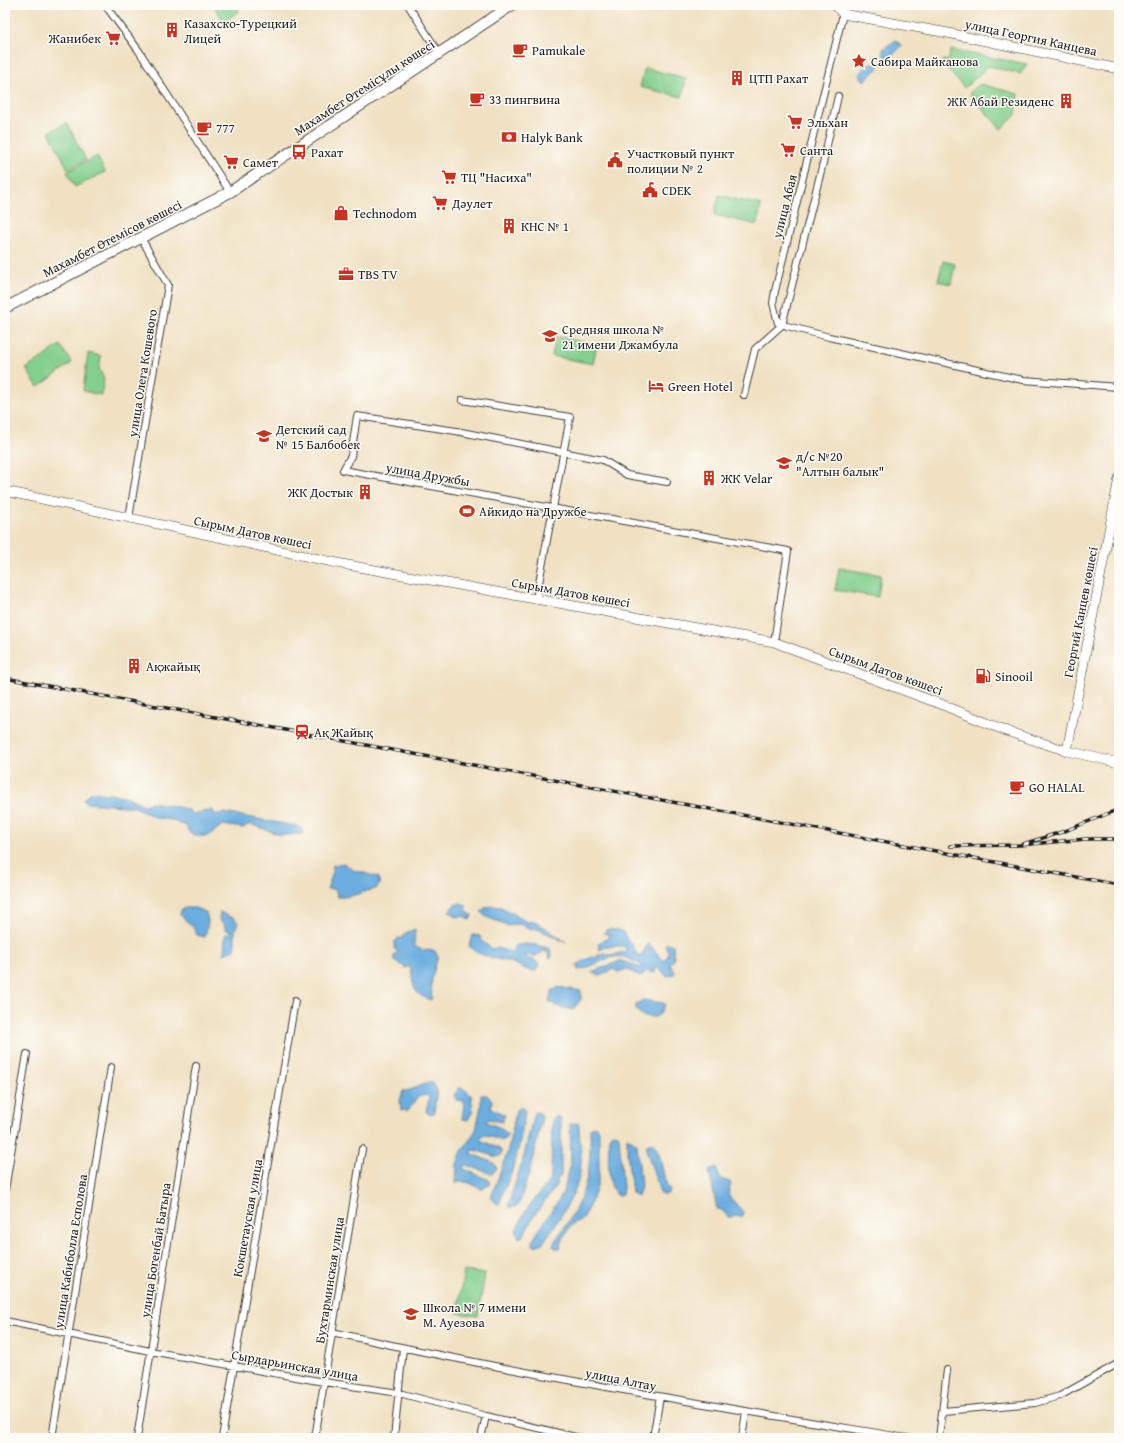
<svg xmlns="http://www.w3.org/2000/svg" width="1124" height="1443" font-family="'Gentium Book Plus',serif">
<rect width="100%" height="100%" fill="#fdfcf7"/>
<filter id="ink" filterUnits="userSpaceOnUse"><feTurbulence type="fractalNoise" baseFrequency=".025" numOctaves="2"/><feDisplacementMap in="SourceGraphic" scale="8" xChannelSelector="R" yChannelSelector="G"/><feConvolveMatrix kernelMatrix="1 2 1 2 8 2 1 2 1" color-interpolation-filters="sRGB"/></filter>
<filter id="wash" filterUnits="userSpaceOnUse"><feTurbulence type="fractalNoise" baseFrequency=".012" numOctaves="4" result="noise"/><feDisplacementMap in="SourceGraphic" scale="16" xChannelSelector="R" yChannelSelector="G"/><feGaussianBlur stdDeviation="0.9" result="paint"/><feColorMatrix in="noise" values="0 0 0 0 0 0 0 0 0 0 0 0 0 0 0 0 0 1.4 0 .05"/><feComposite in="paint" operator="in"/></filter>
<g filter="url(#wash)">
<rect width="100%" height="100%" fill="#f0e1c3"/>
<path fill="#83cf8d" stroke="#507654" d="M 213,5 L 235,5 L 239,11 L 224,22 Z
M 951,50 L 1027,64 L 1020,74 L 989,66 L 964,88 L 942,63 L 943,60 L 948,61 Z
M 645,68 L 686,78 L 682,97 L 640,87 Z
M 980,84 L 1018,94 L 1016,115 L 1001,129 L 969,93 Z
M 67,123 L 86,160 L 68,169 L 49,132 Z
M 97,156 L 105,172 L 75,187 L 67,172 Z
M 719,195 L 761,205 L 757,225 L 714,215 Z
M 943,261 L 955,264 L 951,284 L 938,281 Z
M 556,336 L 597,345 L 593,364 L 552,356 Z
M 60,345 L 72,363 L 38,387 L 26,369 Z
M 88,353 L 101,356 L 99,369 L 104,379 L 101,395 L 83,391 Z
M 839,568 L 881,575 L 878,597 L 835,590 Z
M 464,1271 L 485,1274 L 478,1316 L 457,1313 Z"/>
<path fill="#6baddf" stroke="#44647e" d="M 896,40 L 902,46 L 887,60 L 884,56 L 883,49 Z
M 868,63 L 876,64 L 879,67 L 864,81 L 859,74 Z
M 91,792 L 126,796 L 144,805 L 152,802 L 187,809 L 192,814 L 212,810 L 217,815 L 225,813 L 296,826 L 301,828 L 304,834 L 280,835 L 250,824 L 243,828 L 222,825 L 209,836 L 195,836 L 187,830 L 188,829 L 185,825 L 179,824 L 173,820 L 157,818 L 135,807 L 86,803 L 83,800 Z
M 344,863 L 353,870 L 378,877 L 380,884 L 376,889 C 363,891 352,898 338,897 L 335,889 L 327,889 L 332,875 L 333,865 Z
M 461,903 L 466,905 L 467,912 L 472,915 L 470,920 L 464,916 L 455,917 L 453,913 L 449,911 L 454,905 Z
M 493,906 L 501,907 L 515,914 L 516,917 L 521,917 L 526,922 L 535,921 L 566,942 L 535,928 L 530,929 C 524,925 515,922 508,926 C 498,919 488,921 481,912 L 485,908 Z
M 185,908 L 195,908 L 206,912 L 208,921 L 205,937 L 197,935 L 194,928 L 180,915 L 181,910 Z
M 220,912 L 235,919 L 238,922 L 235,930 L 235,949 L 224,954 L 225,935 L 230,933 L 230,930 L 226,930 L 224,924 L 219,920 Z
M 415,929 L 414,946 L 423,950 L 435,951 L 438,957 C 436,964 433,972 432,980 C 430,987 433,993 431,1000 C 409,993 415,984 410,966 L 406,968 L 394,960 L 394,956 L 398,951 L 394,949 L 395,942 L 398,938 L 403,938 L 405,933 Z
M 607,929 L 620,930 L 624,933 L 627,940 L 632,944 L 636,953 L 639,955 L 642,955 L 648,943 L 664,961 L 669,954 L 665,945 L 667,943 L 673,945 L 674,959 L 670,965 L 675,972 L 674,974 L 667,976 L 658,968 L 655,969 L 655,973 L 646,971 L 641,977 L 627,969 L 618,972 L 613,969 L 600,976 L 591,972 L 620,961 L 629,963 L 641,968 L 642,966 C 638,962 636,963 631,960 C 612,949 596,968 578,970 L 577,965 L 591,957 L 597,958 L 598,954 L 605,953 L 608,955 L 625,952 L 626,947 C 617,945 608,946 599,950 L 600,946 L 597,944 L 611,936 L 604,933 Z
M 472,935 L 480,936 L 482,941 L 492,949 L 497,948 L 510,952 L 513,951 L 514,946 C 522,942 541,945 550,949 L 552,955 L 550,959 L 549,953 L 544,951 L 536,956 L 525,955 L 528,959 L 535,960 L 539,964 L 536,971 C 524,971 517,963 506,961 C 494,958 478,956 469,946 Z
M 558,987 L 581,991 L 581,999 L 573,1010 L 556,1006 L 549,1001 L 552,991 Z
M 643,1000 L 663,1003 L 665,1004 L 660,1014 L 655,1017 L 643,1016 L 636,1010 L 636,1004 Z
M 431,1081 L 437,1089 L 434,1113 L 430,1114 L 426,1112 L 429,1098 L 426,1095 L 418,1097 L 408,1111 L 401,1110 L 400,1100 L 403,1091 C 413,1091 421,1084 431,1081 Z
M 459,1088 L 463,1088 L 471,1095 L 473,1110 L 468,1120 L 462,1119 L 464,1104 L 462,1100 L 456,1100 L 454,1095 Z
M 481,1095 L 487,1095 L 492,1100 L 491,1108 L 505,1115 L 502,1122 L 489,1119 L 486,1122 L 501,1128 L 508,1135 L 503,1141 L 486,1135 L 480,1137 L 480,1140 L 499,1148 L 502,1152 L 500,1156 L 496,1157 L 475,1150 L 472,1151 L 472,1154 L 494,1163 L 497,1169 L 492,1174 L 466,1165 L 462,1168 L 489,1180 L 491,1184 L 481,1189 L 470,1183 L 460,1181 L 456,1184 L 457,1164 L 462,1151 L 476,1130 L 481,1106 Z
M 519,1108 L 523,1108 L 525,1111 C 521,1139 516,1167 503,1192 C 501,1197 502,1201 498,1205 L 491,1197 L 507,1154 L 516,1110 Z
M 538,1112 L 541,1114 L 542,1117 L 532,1165 L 520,1201 L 517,1206 L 510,1208 L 508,1206 L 524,1156 L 533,1117 L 534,1113 Z
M 558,1117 L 561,1118 L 561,1176 L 557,1179 L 557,1185 L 533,1217 L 523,1236 L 519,1238 L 516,1230 L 526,1210 L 551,1179 L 552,1121 L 554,1118 Z
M 575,1123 L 579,1124 C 579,1136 581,1147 581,1159 C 582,1190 559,1218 543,1243 L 535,1246 L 532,1244 L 532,1241 L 562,1195 L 571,1165 L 570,1124 Z
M 595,1126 L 599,1130 L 599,1177 L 595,1193 L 583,1219 C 569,1222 564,1236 560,1248 L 555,1248 L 553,1245 L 554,1242 C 583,1203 592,1179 590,1129 L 592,1127 Z
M 614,1133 L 618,1134 L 619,1136 L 623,1187 L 622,1194 L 619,1196 C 605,1189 609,1151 609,1137 Z
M 627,1137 L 637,1144 L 641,1186 L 638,1197 L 632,1193 L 627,1152 Z
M 650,1143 L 653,1143 C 664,1157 661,1179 670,1190 L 669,1193 L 664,1195 L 660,1193 L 646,1149 L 646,1146 Z
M 716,1167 C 722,1185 719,1176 731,1183 L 728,1195 L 743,1212 L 742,1216 L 728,1217 L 722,1210 L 717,1209 L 709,1171 Z"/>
</g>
<g filter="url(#ink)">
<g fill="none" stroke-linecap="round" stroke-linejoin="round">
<g stroke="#3c3a35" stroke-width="8">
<path id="street" d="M 105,5 L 139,51 L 230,192
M 408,5 L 439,53
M 843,14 L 775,291 L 773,303 L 778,323 L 787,326 L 829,337 L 1023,380 L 1119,387
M 744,395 L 755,349 L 782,325 L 823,163 L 838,96
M 462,400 L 570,417 L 536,599
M 667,482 L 627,475 L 603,460 L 456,431 L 357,416 L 351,456 L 343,470 L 788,551 L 774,642
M 129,518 L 168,285 L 141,238
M 5,1190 L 27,1054
M 5,1321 L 150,1351 L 324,1382 L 399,1393 L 486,1416 L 580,1438
M 332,1332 C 522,1375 715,1406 907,1438
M 943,1411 L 1035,1403 L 1060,1396 L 1119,1363
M 52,1438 L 111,1067
M 137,1438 L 196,1066
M 222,1438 L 295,1001
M 315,1438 L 362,1149
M 394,1438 L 403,1348
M 481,1438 L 486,1416
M 653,1438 L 660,1397
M 742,1438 L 746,1412
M 939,1438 L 947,1370"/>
</g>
<g stroke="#3c3a35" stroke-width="10">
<path id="secondary" d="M 835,5 L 843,14 L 948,33 L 1119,69
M 5,491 L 342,564 L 774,642 L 943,705 L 1009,732 L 1067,751 L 1119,763
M 1067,751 L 1119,478"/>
</g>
<g stroke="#3c3a35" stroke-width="12">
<path id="primary" d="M 5,308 L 230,192 L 512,5"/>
</g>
<use href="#street" stroke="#fff" stroke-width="6"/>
<use href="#secondary" stroke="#fff" stroke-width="9"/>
<use href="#primary" stroke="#fff" stroke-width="10"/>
<g stroke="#1c1c1c" stroke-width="3.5">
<path id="rail" d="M 5,678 L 1119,885
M 1119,809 L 1065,831 L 1020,845 L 1086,839 L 1119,839
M 950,846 L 1020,845"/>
</g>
<use href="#rail" stroke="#fdfcf7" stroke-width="2" stroke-dasharray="6" stroke-linecap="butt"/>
</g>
</g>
<defs>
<g id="building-bare" transform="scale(1.2)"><path d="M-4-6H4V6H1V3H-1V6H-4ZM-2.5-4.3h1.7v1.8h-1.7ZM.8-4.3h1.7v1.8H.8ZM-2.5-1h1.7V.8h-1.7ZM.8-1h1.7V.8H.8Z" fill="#c8321e" stroke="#fdfcf7" stroke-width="2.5" paint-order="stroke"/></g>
<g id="supermarket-bare" transform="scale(1.2)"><path d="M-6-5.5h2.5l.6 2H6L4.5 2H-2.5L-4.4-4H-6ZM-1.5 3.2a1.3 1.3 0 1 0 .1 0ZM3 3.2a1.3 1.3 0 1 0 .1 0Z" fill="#c8321e" stroke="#fdfcf7" stroke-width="2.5" paint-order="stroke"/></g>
<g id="cafe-bare" transform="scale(1.2)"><path d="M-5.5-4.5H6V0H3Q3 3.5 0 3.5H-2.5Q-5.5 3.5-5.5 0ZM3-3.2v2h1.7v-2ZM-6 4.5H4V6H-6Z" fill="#c8321e" stroke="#fdfcf7" stroke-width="2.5" paint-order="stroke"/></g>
<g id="sight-bare" transform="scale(1.2)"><path d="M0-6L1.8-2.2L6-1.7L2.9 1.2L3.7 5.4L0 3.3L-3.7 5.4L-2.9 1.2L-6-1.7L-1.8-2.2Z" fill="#c8321e" stroke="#fdfcf7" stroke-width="2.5" paint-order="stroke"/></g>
<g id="bank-bare" transform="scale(1.2)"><path d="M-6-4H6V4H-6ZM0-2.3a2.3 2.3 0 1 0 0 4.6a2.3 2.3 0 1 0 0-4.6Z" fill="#c8321e" stroke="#fdfcf7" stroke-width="2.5" paint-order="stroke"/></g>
<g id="bus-bare" transform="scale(1.2)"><path d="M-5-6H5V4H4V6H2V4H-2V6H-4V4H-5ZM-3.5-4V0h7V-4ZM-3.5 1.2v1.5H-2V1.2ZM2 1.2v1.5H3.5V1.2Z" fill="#c8321e" stroke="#fdfcf7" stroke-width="2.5" paint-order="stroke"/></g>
<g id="civic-bare" transform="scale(1.2)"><path d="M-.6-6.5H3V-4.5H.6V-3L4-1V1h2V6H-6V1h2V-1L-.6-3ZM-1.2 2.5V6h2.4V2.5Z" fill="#c8321e" stroke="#fdfcf7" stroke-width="2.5" paint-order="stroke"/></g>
<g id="shop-bare" transform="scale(1.2)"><path d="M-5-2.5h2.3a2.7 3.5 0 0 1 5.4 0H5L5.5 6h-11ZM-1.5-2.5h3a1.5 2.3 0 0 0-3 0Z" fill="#c8321e" stroke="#fdfcf7" stroke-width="2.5" paint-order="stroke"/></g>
<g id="office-bare" transform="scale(1.2)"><path d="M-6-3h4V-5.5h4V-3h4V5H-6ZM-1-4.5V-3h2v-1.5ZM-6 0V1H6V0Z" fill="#c8321e" stroke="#fdfcf7" stroke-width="2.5" paint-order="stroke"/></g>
<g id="school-bare" transform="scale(1.2)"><path d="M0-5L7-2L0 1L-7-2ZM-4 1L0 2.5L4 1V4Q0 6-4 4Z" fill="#c8321e" stroke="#fdfcf7" stroke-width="2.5" paint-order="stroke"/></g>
<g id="hotel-bare" transform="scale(1.2)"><path d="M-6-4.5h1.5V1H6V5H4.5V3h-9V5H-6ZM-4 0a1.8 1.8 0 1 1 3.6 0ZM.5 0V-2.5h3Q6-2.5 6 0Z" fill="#c8321e" stroke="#fdfcf7" stroke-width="2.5" paint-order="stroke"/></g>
<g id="stadium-bare" transform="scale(1.2)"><path d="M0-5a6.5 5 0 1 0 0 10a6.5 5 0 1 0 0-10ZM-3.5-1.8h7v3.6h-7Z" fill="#c8321e" stroke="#fdfcf7" stroke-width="2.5" paint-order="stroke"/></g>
<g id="fuel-bare" transform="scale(1.2)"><path d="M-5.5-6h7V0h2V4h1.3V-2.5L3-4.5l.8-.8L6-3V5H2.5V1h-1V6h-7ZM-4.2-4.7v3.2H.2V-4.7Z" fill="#c8321e" stroke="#fdfcf7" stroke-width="2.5" paint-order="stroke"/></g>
<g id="station-bare" transform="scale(1.2)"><path d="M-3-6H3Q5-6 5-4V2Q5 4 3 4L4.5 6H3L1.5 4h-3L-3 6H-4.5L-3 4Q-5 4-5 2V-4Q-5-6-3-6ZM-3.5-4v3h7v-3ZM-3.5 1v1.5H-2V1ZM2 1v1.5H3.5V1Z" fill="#c8321e" stroke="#fdfcf7" stroke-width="2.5" paint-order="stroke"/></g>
</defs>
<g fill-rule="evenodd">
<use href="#building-bare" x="172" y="30"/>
<use href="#supermarket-bare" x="113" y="38"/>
<use href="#cafe-bare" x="520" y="50"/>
<use href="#sight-bare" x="859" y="61"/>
<use href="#building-bare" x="737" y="78"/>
<use href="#cafe-bare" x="477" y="99"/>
<use href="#building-bare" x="1066" y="101"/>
<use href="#supermarket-bare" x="795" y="122"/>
<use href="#cafe-bare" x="204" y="128"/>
<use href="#bank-bare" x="509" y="137"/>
<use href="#supermarket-bare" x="788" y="150"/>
<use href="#bus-bare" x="299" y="152"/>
<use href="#civic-bare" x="615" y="160"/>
<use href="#supermarket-bare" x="231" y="162"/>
<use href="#supermarket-bare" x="449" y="177"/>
<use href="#civic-bare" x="650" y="190"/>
<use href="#supermarket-bare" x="440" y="203"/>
<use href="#shop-bare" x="341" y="213"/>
<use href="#building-bare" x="509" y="226"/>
<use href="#office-bare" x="346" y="274"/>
<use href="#school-bare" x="550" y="336"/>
<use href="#hotel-bare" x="656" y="386"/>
<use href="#school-bare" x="264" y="436"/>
<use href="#school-bare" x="784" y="463"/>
<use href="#building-bare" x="709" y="478"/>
<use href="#building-bare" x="365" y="492"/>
<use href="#stadium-bare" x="467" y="511"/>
<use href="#building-bare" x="134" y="666"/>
<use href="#fuel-bare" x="983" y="676"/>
<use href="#station-bare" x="302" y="732"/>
<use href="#cafe-bare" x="1017" y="787"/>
<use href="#school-bare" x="411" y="1314"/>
</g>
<g text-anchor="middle" stroke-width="3" stroke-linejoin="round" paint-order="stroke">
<g font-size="13" fill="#1c1c1c" stroke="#fdfcf7" text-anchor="start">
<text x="184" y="28">Казахско-Турецкий<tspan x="184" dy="15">Лицей</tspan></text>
<text x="101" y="43" text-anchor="end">Жанибек</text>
<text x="532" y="55">Pamukale</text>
<text x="871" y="66">Сабира Майканова</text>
<text x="749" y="83">ЦТП Рахат</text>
<text x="489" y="104">33 пингвина</text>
<text x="1054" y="106" text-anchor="end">ЖК Абай Резиденс</text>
<text x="807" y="127">Эльхан</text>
<text x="216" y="133">777</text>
<text x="521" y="142">Halyk Bank</text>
<text x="800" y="155">Санта</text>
<text x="311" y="157">Рахат</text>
<text x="627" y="158">Участковый пункт<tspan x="627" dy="15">полиции № 2</tspan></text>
<text x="243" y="167">Самет</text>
<text x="461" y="182">ТЦ "Насиха"</text>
<text x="662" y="195">CDEK</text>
<text x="452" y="208">Дәулет</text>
<text x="353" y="218">Technodom</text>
<text x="521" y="231">КНС № 1</text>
<text x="358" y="279">TBS TV</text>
<text x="562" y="334">Средняя школа №<tspan x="562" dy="15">21 имени Джамбула</tspan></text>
<text x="668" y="391">Green Hotel</text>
<text x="276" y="434">Детский сад<tspan x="276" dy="15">№ 15 Балбобек</tspan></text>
<text x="796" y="461">д/с №20<tspan x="796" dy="15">"Алтын балык"</tspan></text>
<text x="721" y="483">ЖК Velar</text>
<text x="353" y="497" text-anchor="end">ЖК Достык</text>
<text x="479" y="516">Айкидо на Дружбе</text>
<text x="146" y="671">Ақжайық</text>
<text x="995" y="681">Sinooil</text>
<text x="314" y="737">Ақ Жайық</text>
<text x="1029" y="792">GO HALAL</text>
<text x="423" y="1312">Школа № 7 имени<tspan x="423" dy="15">М. Ауезова</tspan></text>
</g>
<g font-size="13" fill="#1c1c1c" stroke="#fdfcf7">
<text transform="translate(1031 37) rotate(12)" y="5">улица Георгия Канцева</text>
<text transform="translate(364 87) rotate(-33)" y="5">Махамбет Өтемісұлы көшесі</text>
<text transform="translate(784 206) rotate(-76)" y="5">улица Абая</text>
<text transform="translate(112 238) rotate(-27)" y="5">Махамбет Өтемісов көшесі</text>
<text transform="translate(142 373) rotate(-81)" y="5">улица Олега Кошевого</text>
<text transform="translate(428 474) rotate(10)" y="5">улица Дружбы</text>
<text transform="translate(253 532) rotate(12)" y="5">Сырым Датов көшесі</text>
<text transform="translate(571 592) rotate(10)" y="5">Сырым Датов көшесі</text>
<text transform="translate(1080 612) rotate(-79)" y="5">Георгий Канцев көшесі</text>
<text transform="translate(886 670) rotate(20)" y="5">Сырым Датов көшесі</text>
<text transform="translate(247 1218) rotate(-80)" y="5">Кокшетауская улица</text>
<text transform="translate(155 1250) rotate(-81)" y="5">улица Богенбай Батыра</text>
<text transform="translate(70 1251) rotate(-81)" y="5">улица Кабиболла Есполова</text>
<text transform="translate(329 1280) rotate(-81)" y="5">Бухтарминская улица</text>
<text transform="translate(295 1365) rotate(10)" y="5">Сырдарьинская улица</text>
<text transform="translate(621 1379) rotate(11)" y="5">улица Алтау</text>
</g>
</g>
<rect width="1124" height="1443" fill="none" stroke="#fdfcf7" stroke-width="20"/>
</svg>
